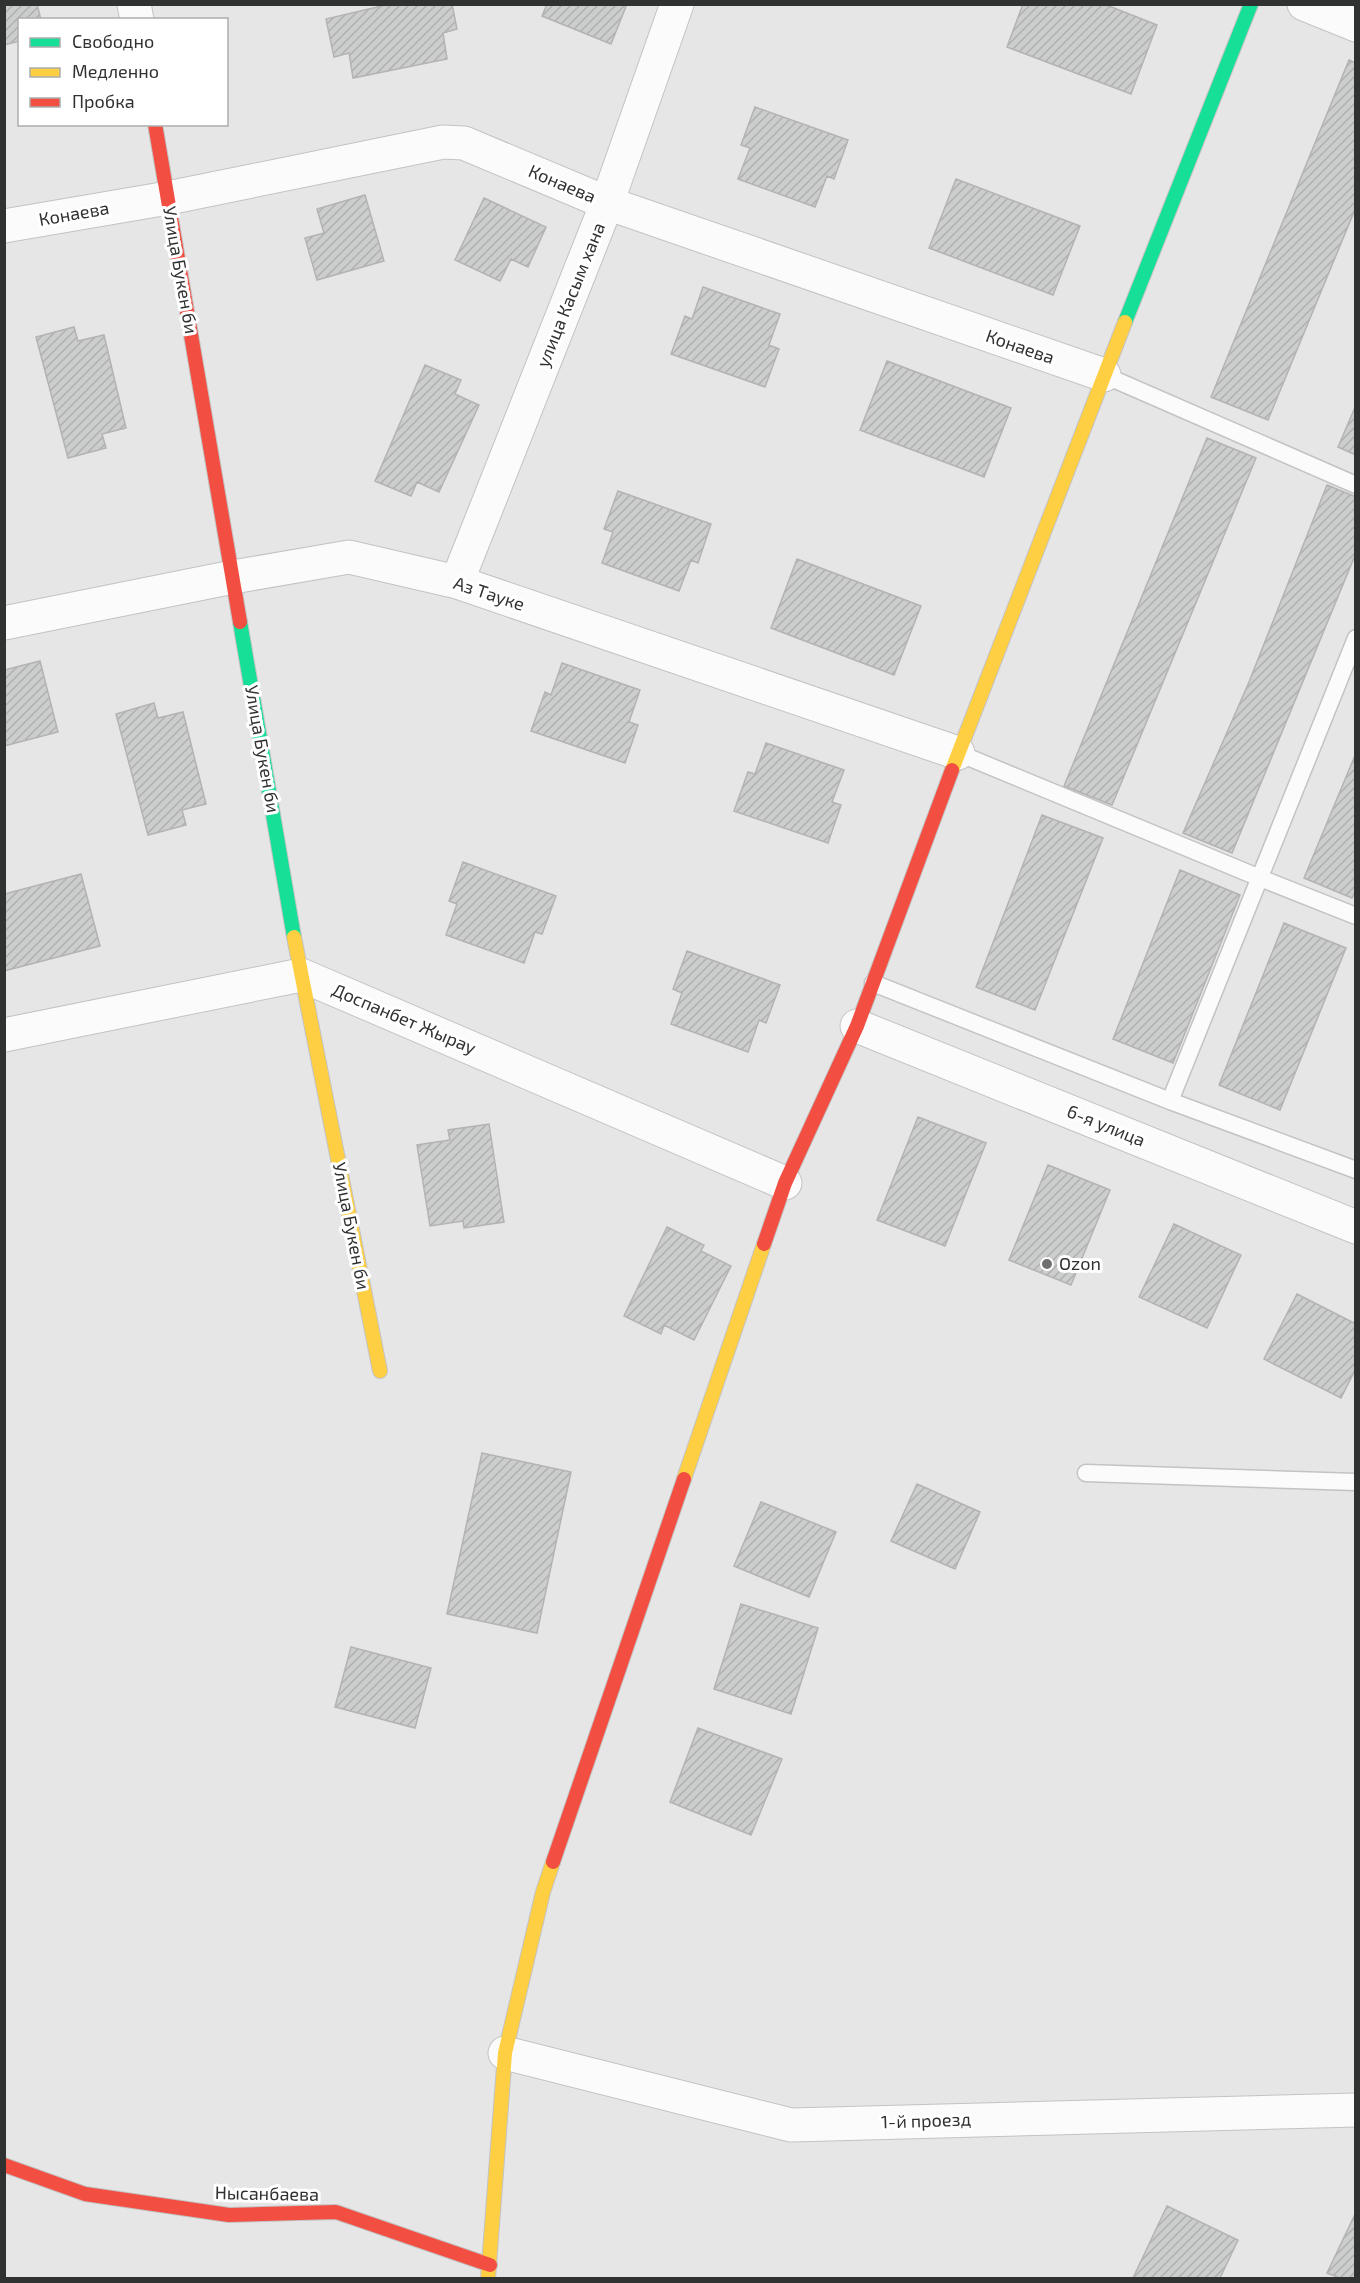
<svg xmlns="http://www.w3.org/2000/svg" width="1360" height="2283" font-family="'Exo 2',sans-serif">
<defs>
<pattern id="building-hatch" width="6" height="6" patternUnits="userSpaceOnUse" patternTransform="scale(1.5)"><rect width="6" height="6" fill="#cccdcd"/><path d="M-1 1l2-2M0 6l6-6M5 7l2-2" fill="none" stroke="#b0b0b0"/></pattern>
</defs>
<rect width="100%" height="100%" fill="#e6e6e7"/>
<path fill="url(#building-hatch)" stroke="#b3b3b3" stroke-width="1.5" d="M 4,4 L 37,4 L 41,20 L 20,20 L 20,41 L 4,45 Z
M 390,4 L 452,4 L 457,29 L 443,33 L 447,59 L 353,78 L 349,53 L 334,57 L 326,19 Z
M 547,4 L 627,4 L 611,44 L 542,16 Z
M 1023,4 L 1104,4 L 1157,25 L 1131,94 L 1007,47 Z
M 1349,60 L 1356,63 L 1356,207 L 1268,420 L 1211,397 Z
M 755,107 L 848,140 L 834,179 L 827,176 L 815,207 L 738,179 L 750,148 L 741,145 Z
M 956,179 L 1080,226 L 1053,295 L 929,248 Z
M 365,195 L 384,261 L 317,280 L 305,238 L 324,233 L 317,209 Z
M 484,198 L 546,227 L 528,267 L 511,259 L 500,281 L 455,260 Z
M 703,287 L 780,314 L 769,345 L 779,349 L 765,387 L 671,354 L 685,316 L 692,319 Z
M 74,327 L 78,341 L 104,335 L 126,428 L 102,434 L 106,448 L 68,458 L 36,337 Z
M 887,361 L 1011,408 L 984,477 L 860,430 Z
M 425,365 L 461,380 L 455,394 L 479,405 L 439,492 L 417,482 L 411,496 L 375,481 Z
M 1356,405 L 1356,455 L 1338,447 Z
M 1207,438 L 1256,458 L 1112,805 L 1064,786 Z
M 1327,485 L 1356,497 L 1356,553 L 1232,853 L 1183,833 L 1249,682 Z
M 618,491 L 711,524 L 698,563 L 691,560 L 679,591 L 602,563 L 613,532 L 604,529 Z
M 797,559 L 921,606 L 894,675 L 771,628 Z
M 40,661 L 58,732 L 4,746 L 4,670 Z
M 562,663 L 640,690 L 629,722 L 638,725 L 625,763 L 531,731 L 545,692 L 551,695 Z
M 154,703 L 158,718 L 183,712 L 206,804 L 182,810 L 186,825 L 148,835 L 116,714 Z
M 766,743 L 844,770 L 832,802 L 841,805 L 828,843 L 734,811 L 748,772 L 755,774 Z
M 1356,753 L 1356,890 L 1352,898 L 1304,878 Z
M 1042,815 L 1103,838 L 1035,1010 L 976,987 Z
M 463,862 L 556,896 L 542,934 L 535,932 L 524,963 L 446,935 L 457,904 L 449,901 Z
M 1180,870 L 1240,895 L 1173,1063 L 1113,1039 Z
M 81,874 L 100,946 L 4,971 L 4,894 Z
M 1284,923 L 1346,948 L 1280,1110 L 1219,1085 Z
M 687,951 L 780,985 L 766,1023 L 759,1020 L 748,1052 L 671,1024 L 682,993 L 673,989 Z
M 918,1117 L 986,1143 L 945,1246 L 877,1220 Z
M 489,1124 L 504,1222 L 464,1228 L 463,1221 L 430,1226 L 417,1145 L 450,1140 L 448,1130 Z
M 1048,1165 L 1110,1190 L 1071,1285 L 1009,1260 Z
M 1174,1224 L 1241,1255 L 1207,1328 L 1139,1297 Z
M 667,1227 L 704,1245 L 701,1251 L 731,1266 L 694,1340 L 664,1325 L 661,1334 L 624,1316 Z
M 1297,1294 L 1356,1324 L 1356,1368 L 1341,1398 L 1264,1359 Z
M 482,1453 L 571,1472 L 537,1633 L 447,1614 Z
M 917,1484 L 980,1512 L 955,1569 L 891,1541 Z
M 761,1502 L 836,1532 L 809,1597 L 734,1566 Z
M 741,1604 L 818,1628 L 791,1714 L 714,1689 Z
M 351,1647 L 431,1668 L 415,1728 L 335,1707 Z
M 698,1728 L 782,1759 L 751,1835 L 670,1802 Z
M 1167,2206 L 1238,2240 L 1220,2278 L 1133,2278 Z
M 1356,2212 L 1356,2278 L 1340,2278 L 1327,2273 Z"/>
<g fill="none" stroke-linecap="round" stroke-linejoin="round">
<g stroke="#c3c3c3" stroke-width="19">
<path id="lane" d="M 1104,375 L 1356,485
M 958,753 L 1260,878 L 1356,916
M 873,983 L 1170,1101 L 1356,1170
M 1170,1101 L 1356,638
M 1086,1473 L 1356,1482"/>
</g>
<g stroke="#c3c3c3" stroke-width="35">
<path id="street" d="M 134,4 L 137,20
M 1304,4 L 1356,25
M 4,226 L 168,198 L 443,142 L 464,143 L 607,203 L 1104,375
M 457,582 L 607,203 L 677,4
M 4,623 L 233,577 L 349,557 L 457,582 L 958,753
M 857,1026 L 1356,1227
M 4,1035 L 301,975 L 785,1183
M 505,2053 L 791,2125 L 1356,2110"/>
</g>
<g stroke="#c3c3c3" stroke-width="16">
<path id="fast" d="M 1125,322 L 1251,4
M 240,622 L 294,937"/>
</g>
<g stroke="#c3c3c3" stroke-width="16">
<path id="slow" d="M 952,770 L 1125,322
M 294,937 L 380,1371
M 684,1479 L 764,1244
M 488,2278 L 505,2053 L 543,1892 L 553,1862"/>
</g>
<g stroke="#c3c3c3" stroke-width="16">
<path id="jam" d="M 155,124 L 240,622
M 764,1244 L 785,1183 L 857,1026 L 952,770
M 553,1862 L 684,1479
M 4,2165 L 85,2194 L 229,2215 L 336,2212 L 490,2265"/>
</g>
<use href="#lane" stroke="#fbfbfb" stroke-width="16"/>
<use href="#street" stroke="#fbfbfb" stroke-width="33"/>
<use href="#fast" stroke="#16e098" stroke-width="14"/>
<use href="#slow" stroke="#ffcf43" stroke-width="14"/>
<use href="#jam" stroke="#f24e42" stroke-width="14"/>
</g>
<circle fill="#707071" stroke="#fff" stroke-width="2" cx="1047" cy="1264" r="6"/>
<g text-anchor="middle" stroke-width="6" stroke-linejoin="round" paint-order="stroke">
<g font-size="18" fill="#303131" stroke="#fff">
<text transform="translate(562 184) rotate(23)" y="6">Конаева</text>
<text transform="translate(74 214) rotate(-10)" y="6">Конаева</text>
<text transform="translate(180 270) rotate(80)" y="6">Улица Букен би</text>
<text transform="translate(571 295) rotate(-68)" y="6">улица Касым хана</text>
<text transform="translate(1020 347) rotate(19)" y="6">Конаева</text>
<text transform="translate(489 594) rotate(18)" y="6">Аз Тауке</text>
<text transform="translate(262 749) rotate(80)" y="6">Улица Букен би</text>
<text transform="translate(404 1019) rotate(23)" y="6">Доспанбет Жырау</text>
<text transform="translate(1106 1126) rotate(22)" y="6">6-я улица</text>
<text transform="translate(351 1226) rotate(79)" y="6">Улица Букен би</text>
<text transform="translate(926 2121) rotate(-2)" y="6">1-й проезд</text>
<text transform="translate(267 2194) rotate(1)" y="6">Нысанбаева</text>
</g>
<g font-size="18" fill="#303131" stroke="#fff" text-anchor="start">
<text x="1059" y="1270">Ozon</text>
</g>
</g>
<rect width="1360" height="2283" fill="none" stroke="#303131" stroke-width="12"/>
<rect x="18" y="18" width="210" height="108" fill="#ffffff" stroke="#acadad" stroke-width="1.5"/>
<rect x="30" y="38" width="30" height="9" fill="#16e098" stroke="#acadad" stroke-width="1.5"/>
<text x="72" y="48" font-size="18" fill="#303131">Свободно</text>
<rect x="30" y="68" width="30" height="9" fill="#ffcf43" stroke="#acadad" stroke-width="1.5"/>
<text x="72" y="78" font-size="18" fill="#303131">Медленно</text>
<rect x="30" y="98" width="30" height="9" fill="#f24e42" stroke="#acadad" stroke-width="1.5"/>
<text x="72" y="108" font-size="18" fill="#303131">Пробка</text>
</svg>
